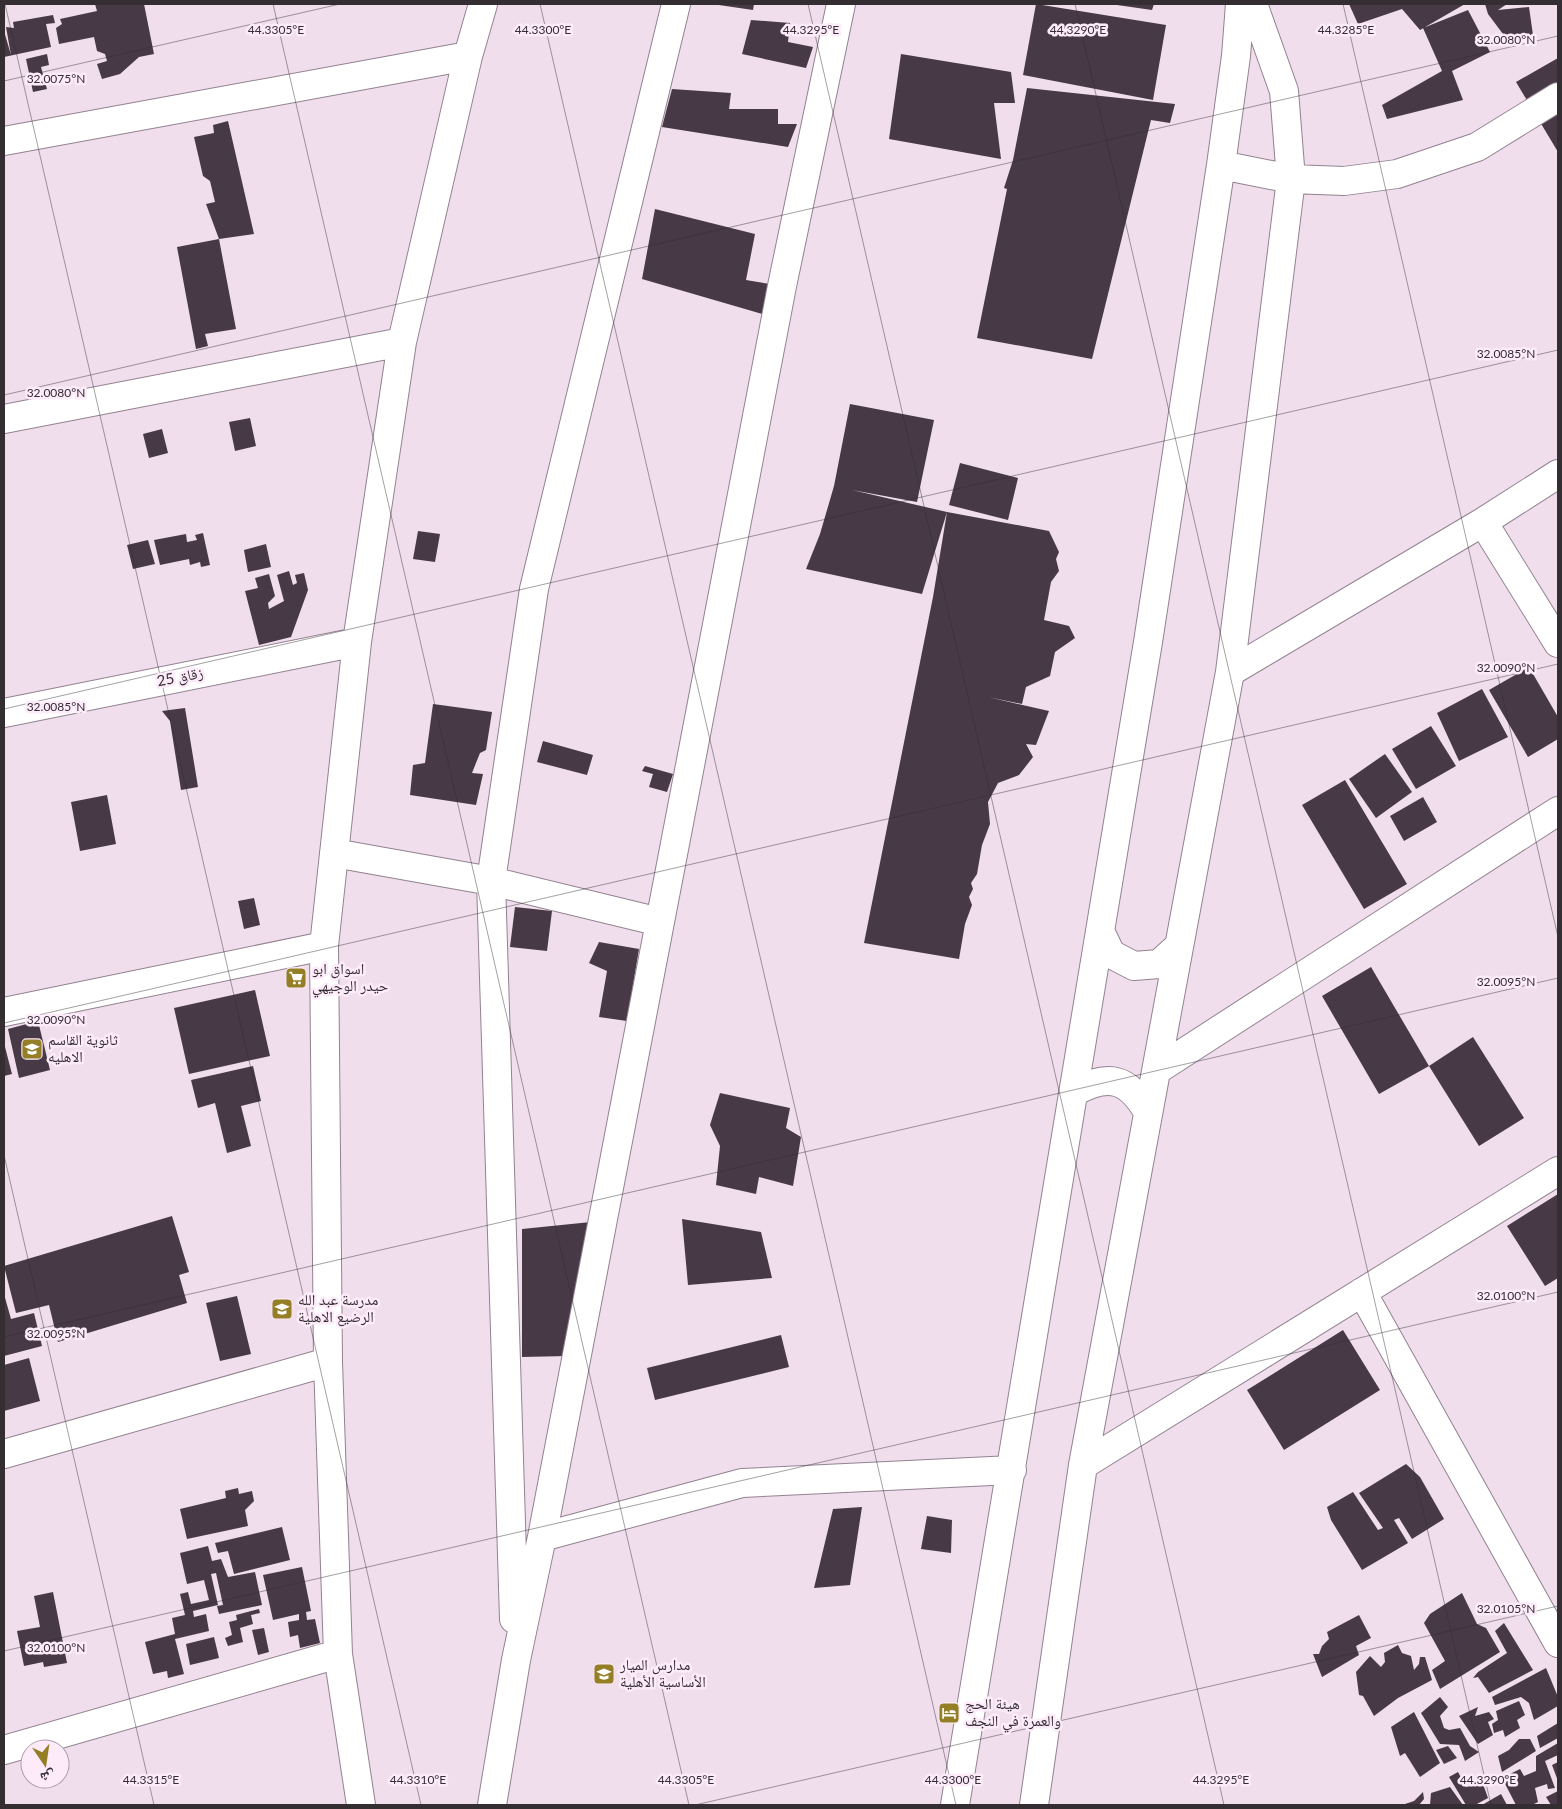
<svg xmlns="http://www.w3.org/2000/svg" width="1562" height="1809" font-family="Lato,'Noto Naskh Arabic',sans-serif">
<rect width="100%" height="100%" fill="#f0deed"/>
<path fill="#473945" d="M 95,4 L 144,4 L 154,54 L 139,57 L 120,74 L 102,79 L 97,64 L 107,61 L 105,54 L 97,51 L 94,37 L 59,44 L 56,28 L 62,24 L 60,19 L 97,11 Z
M 712,4 L 754,4 L 753,10 Z
M 1036,4 L 1166,25 L 1153,100 L 1023,75 Z
M 1110,4 L 1154,4 L 1152,10 Z
M 1349,4 L 1465,4 L 1420,30 L 1402,9 L 1358,24 Z
M 1485,4 L 1507,4 L 1498,10 L 1529,7 L 1533,35 L 1506,38 L 1488,14 Z
M 1468,10 L 1490,52 L 1452,71 L 1463,100 L 1387,119 L 1382,105 L 1442,71 L 1423,28 Z
M 53,15 L 55,23 L 46,24 L 51,47 L 4,57 L 4,31 L 11,55 L 6,27 L 14,28 L 13,22 Z
M 751,20 L 790,23 L 788,42 L 813,47 L 806,68 L 742,54 Z
M 47,54 L 49,65 L 41,67 L 47,89 L 33,92 L 26,59 Z
M 901,54 L 1011,72 L 1015,103 L 994,103 L 1001,159 L 889,139 Z
M 1558,58 L 1558,152 L 1516,82 Z
M 1027,88 L 1175,104 L 1170,123 L 1151,120 L 1092,359 L 977,338 L 1007,189 L 1004,188 L 1013,160 Z
M 672,89 L 731,93 L 729,109 L 778,109 L 778,124 L 797,124 L 788,147 L 662,127 Z
M 228,121 L 254,234 L 219,239 L 206,204 L 215,202 L 210,181 L 203,176 L 194,137 L 214,133 L 213,125 Z
M 655,209 L 755,234 L 746,280 L 782,286 L 776,318 L 642,279 Z
M 219,239 L 236,329 L 205,334 L 208,346 L 196,349 L 177,247 Z
M 850,404 L 934,420 L 917,502 L 852,490 L 947,512 L 1049,531 L 1059,552 L 1056,559 L 1059,571 L 1051,582 L 1044,620 L 1069,626 L 1075,638 L 1055,652 L 1050,676 L 1026,687 L 1022,704 L 988,697 L 1049,711 L 1036,745 L 1026,744 L 1033,757 L 1019,775 L 998,783 L 988,802 L 990,824 L 982,845 L 977,874 L 971,883 L 973,889 L 969,897 L 972,905 L 965,924 L 959,959 L 864,943 L 933,597 L 947,512 L 922,594 L 806,569 L 820,534 L 834,486 Z
M 250,418 L 256,446 L 235,451 L 229,422 Z
M 162,429 L 168,453 L 149,458 L 143,434 Z
M 960,463 L 1018,478 L 1008,520 L 949,505 Z
M 418,531 L 440,534 L 435,562 L 413,559 Z
M 203,533 L 210,565 L 201,567 L 200,562 L 190,565 L 189,559 L 160,565 L 154,540 L 186,534 L 187,542 L 197,540 L 195,535 Z
M 148,540 L 155,564 L 133,569 L 127,545 Z
M 266,544 L 271,567 L 248,572 L 244,550 Z
M 289,571 L 293,585 L 297,583 L 295,575 L 304,573 L 308,590 L 291,637 L 259,645 L 245,591 L 258,588 L 255,578 L 269,574 L 275,596 L 268,603 L 269,609 L 284,601 L 277,575 Z
M 1529,667 L 1558,717 L 1558,739 L 1528,757 L 1489,690 Z
M 1482,689 L 1508,737 L 1459,761 L 1437,713 Z
M 433,704 L 492,712 L 486,750 L 480,753 L 472,773 L 483,774 L 476,805 L 410,795 L 413,765 L 425,763 Z
M 185,708 L 198,787 L 181,790 L 170,721 L 162,711 Z
M 1431,726 L 1456,766 L 1416,789 L 1392,749 Z
M 543,741 L 593,755 L 587,775 L 537,762 Z
M 1385,754 L 1412,792 L 1376,818 L 1349,779 Z
M 645,766 L 673,774 L 667,792 L 649,787 L 653,774 L 642,771 Z
M 1345,780 L 1407,884 L 1364,909 L 1302,805 Z
M 107,795 L 116,844 L 80,851 L 71,802 Z
M 1423,797 L 1437,822 L 1404,841 L 1390,816 Z
M 254,898 L 260,925 L 244,929 L 238,901 Z
M 515,907 L 552,911 L 547,951 L 510,947 Z
M 599,942 L 639,949 L 627,1021 L 599,1017 L 607,971 L 589,963 Z
M 1371,967 L 1429,1066 L 1473,1037 L 1524,1118 L 1479,1146 L 1429,1066 L 1379,1094 L 1322,996 Z
M 255,990 L 270,1056 L 189,1074 L 174,1008 Z
M 38,1021 L 50,1070 L 19,1078 L 8,1029 Z
M 4,1043 L 12,1074 L 4,1076 Z
M 253,1066 L 261,1101 L 241,1106 L 251,1146 L 227,1153 L 215,1103 L 198,1108 L 191,1080 Z
M 720,1093 L 790,1108 L 786,1128 L 801,1137 L 793,1186 L 759,1177 L 756,1194 L 716,1185 L 720,1146 L 710,1125 Z
M 1558,1194 L 1558,1278 L 1545,1286 L 1507,1226 Z
M 172,1216 L 189,1272 L 179,1275 L 187,1303 L 58,1342 L 49,1305 L 16,1313 L 4,1266 Z
M 682,1219 L 761,1232 L 772,1278 L 688,1285 Z
M 591,1222 L 568,1356 L 522,1357 L 522,1229 Z
M 4,1294 L 11,1319 L 34,1313 L 42,1346 L 4,1356 Z
M 237,1296 L 251,1354 L 220,1361 L 206,1303 Z
M 1343,1330 L 1380,1390 L 1284,1450 L 1247,1390 Z
M 781,1335 L 789,1367 L 655,1400 L 647,1368 Z
M 29,1358 L 40,1401 L 4,1411 L 4,1365 Z
M 1406,1464 L 1420,1477 L 1444,1519 L 1412,1539 L 1399,1518 L 1394,1520 L 1408,1543 L 1362,1570 L 1331,1520 L 1327,1507 L 1353,1492 L 1378,1530 L 1383,1528 L 1359,1493 Z
M 238,1488 L 239,1494 L 252,1491 L 254,1501 L 245,1510 L 248,1526 L 187,1539 L 180,1509 L 226,1498 L 225,1491 Z
M 862,1507 L 850,1585 L 814,1588 L 833,1509 Z
M 927,1516 L 952,1520 L 951,1553 L 921,1549 Z
M 282,1527 L 290,1560 L 234,1574 L 228,1551 L 218,1553 L 215,1543 Z
M 208,1546 L 212,1561 L 221,1559 L 228,1577 L 255,1572 L 262,1605 L 219,1614 L 217,1606 L 223,1605 L 216,1573 L 211,1574 L 218,1605 L 193,1611 L 194,1617 L 206,1614 L 209,1631 L 175,1639 L 184,1674 L 168,1678 L 167,1671 L 153,1674 L 145,1642 L 175,1634 L 172,1618 L 185,1615 L 180,1594 L 188,1592 L 191,1604 L 209,1600 L 204,1580 L 187,1584 L 180,1553 Z
M 302,1567 L 311,1611 L 306,1612 L 307,1620 L 315,1619 L 320,1643 L 300,1648 L 298,1635 L 290,1637 L 288,1622 L 299,1620 L 299,1614 L 273,1620 L 263,1575 Z
M 53,1592 L 67,1663 L 44,1667 L 43,1662 L 24,1666 L 17,1631 L 40,1627 L 34,1596 Z
M 1462,1593 L 1477,1624 L 1486,1628 L 1500,1652 L 1440,1689 L 1432,1670 L 1445,1661 L 1424,1623 L 1430,1614 Z
M 259,1609 L 260,1613 L 251,1615 L 253,1624 L 240,1628 L 243,1642 L 228,1646 L 225,1638 L 232,1635 L 229,1622 L 237,1620 L 236,1615 Z
M 1359,1615 L 1371,1638 L 1356,1646 L 1359,1655 L 1322,1677 L 1313,1654 L 1319,1654 L 1322,1646 L 1329,1639 L 1327,1632 Z
M 1504,1623 L 1533,1670 L 1489,1693 L 1478,1677 L 1473,1678 L 1478,1672 L 1507,1653 L 1495,1631 Z
M 264,1628 L 269,1652 L 258,1655 L 252,1630 Z
M 214,1637 L 219,1658 L 190,1665 L 186,1644 Z
M 1398,1645 L 1402,1653 L 1411,1656 L 1414,1670 L 1419,1664 L 1420,1657 L 1425,1657 L 1432,1680 L 1398,1698 L 1374,1716 L 1363,1696 L 1359,1695 L 1356,1672 L 1370,1656 L 1381,1667 L 1385,1662 L 1384,1653 Z
M 1546,1668 L 1558,1697 L 1558,1706 L 1534,1720 L 1529,1703 L 1521,1697 L 1495,1705 L 1492,1697 Z
M 1440,1697 L 1448,1707 L 1440,1716 L 1444,1728 L 1449,1730 L 1460,1728 L 1470,1746 L 1479,1752 L 1465,1761 L 1459,1745 L 1440,1744 L 1421,1713 Z
M 1519,1701 L 1525,1715 L 1517,1720 L 1520,1728 L 1505,1737 L 1503,1730 L 1494,1733 L 1492,1724 L 1498,1720 L 1496,1711 Z
M 1478,1707 L 1475,1716 L 1489,1712 L 1494,1719 L 1488,1722 L 1493,1735 L 1478,1744 L 1459,1716 Z
M 1414,1712 L 1440,1763 L 1420,1777 L 1405,1753 L 1400,1756 L 1391,1727 Z
M 1558,1723 L 1558,1738 L 1540,1748 L 1537,1736 Z
M 1519,1739 L 1530,1739 L 1536,1751 L 1502,1772 L 1498,1756 L 1509,1750 Z
M 1558,1743 L 1558,1755 L 1545,1761 L 1555,1788 L 1548,1789 L 1547,1784 L 1535,1788 L 1538,1802 L 1532,1805 L 1516,1805 L 1502,1778 L 1520,1769 L 1524,1776 L 1536,1771 L 1536,1756 Z
M 1448,1746 L 1457,1758 L 1444,1764 L 1436,1750 Z
M 1558,1762 L 1558,1781 L 1552,1765 Z
M 1458,1772 L 1466,1787 L 1483,1784 L 1488,1798 L 1475,1805 L 1466,1805 L 1449,1777 Z
M 1450,1787 L 1463,1805 L 1430,1805 L 1431,1793 Z
M 1558,1791 L 1558,1805 L 1551,1805 L 1546,1797 Z
M 1423,1792 L 1424,1799 L 1419,1805 L 1402,1805 L 1414,1801 Z
M 1501,1794 L 1507,1805 L 1482,1805 Z"/>
<g fill="none" stroke-linecap="round" stroke-linejoin="round">
<g stroke="#938290" stroke-width="30">
<path id="street" d="M 4,141 L 468,56
M 1221,165 L 1291,179 L 1344,181 L 1397,174 L 1477,147 L 1558,97
M 4,419 L 402,342
M 1483,522 L 1558,643
M 1230,672 L 1483,522 L 1558,474
M 4,713 L 357,642
M 334,853 L 491,881 L 660,922
M 1100,931 L 1111,954 L 1134,966 L 1159,964 L 1179,946
M 4,1012 L 324,946
M 1157,1070 L 1558,811
M 1074,1092 C 1109,1073 1128,1078 1148,1112
M 1362,1292 L 1558,1643
M 4,1454 L 328,1362
M 1083,1465 L 1558,1171
M 542,1537 L 742,1483 L 1012,1470
M 514,1619 L 491,881 L 534,589 L 676,4
M 4,1750 L 338,1654
M 361,1805 L 338,1654 L 328,1362 L 324,946 L 357,642 L 402,342 L 468,56 L 483,4
M 492,1805 L 516,1660 L 542,1537 L 782,286 L 841,4
M 955,1805 L 1148,642 L 1221,165 L 1236,56 L 1240,4
M 1034,1805 L 1083,1465 L 1230,672 L 1291,179 L 1284,91 L 1253,4"/>
</g>
<use href="#street" stroke="#fff" stroke-width="28"/>
</g>
<path fill="none" stroke="#342e33" stroke-width="1" stroke-opacity="0.45" d="M 5,4 L 421,1805M 273,4 L 689,1805M 540,4 L 956,1805M 808,4 L 1224,1805M 1075,4 L 1491,1805M 1343,4 L 1558,937M 4,81 L 340,4M 4,395 L 1558,36M 4,709 L 1558,350M 4,1023 L 1558,664M 4,1155 L 154,1805M 4,1337 L 1558,978M 4,1651 L 1558,1292M 695,1805 L 1558,1606"/>
<defs>
<g id="supermarket-square" transform="scale(1.125)"><rect x="-9" y="-9" width="18" height="18" rx="4" fill="#957f26" stroke="#fdebfa"/><path d="M-6-5.5h2.5l.6 2H6L4.5 2H-2.5L-4.4-4H-6ZM-1.5 3.2a1.3 1.3 0 1 0 .1 0ZM3 3.2a1.3 1.3 0 1 0 .1 0Z" fill="#fff"/></g>
<g id="school-square" transform="scale(1.125)"><rect x="-9" y="-9" width="18" height="18" rx="4" fill="#957f26" stroke="#fdebfa"/><path d="M0-5L7-2L0 1L-7-2ZM-4 1L0 2.5L4 1V4Q0 6-4 4Z" fill="#fff"/></g>
<g id="hotel-square" transform="scale(1.125)"><rect x="-9" y="-9" width="18" height="18" rx="4" fill="#957f26" stroke="#fdebfa"/><path d="M-6-4.5h1.5V1H6V5H4.5V3h-9V5H-6ZM-4 0a1.8 1.8 0 1 1 3.6 0ZM.5 0V-2.5h3Q6-2.5 6 0Z" fill="#fff"/></g>
</defs>
<g fill-rule="evenodd">
<use href="#supermarket-square" x="296" y="978"/>
<use href="#school-square" x="32" y="1049"/>
<use href="#school-square" x="282" y="1309"/>
<use href="#school-square" x="604" y="1674"/>
<use href="#hotel-square" x="949" y="1713"/>
</g>
<g text-anchor="middle" stroke-width="5" stroke-linejoin="round" paint-order="stroke">
<g font-size="15" fill="#342e33" stroke="#fdebfa">
<text transform="translate(180 677) rotate(-11)" y="5">زقاق 25</text>
</g>
<g font-size="15" fill="#342e33" stroke="#fdebfa" text-anchor="start">
<text x="312" y="974">اسواق ابو<tspan x="312" dy="17">حيدر الوجيهي</tspan></text>
<text x="48" y="1045">ثانوية القاسم<tspan x="48" dy="17">الاهليه</tspan></text>
<text x="298" y="1305">مدرسة عبد الله<tspan x="298" dy="17">الرضيع الاهلية</tspan></text>
<text x="620" y="1670">مدارس الميار<tspan x="620" dy="17">الأساسية الأهلية</tspan></text>
<text x="965" y="1709">هيئة الحج<tspan x="965" dy="17">والعمرة في النجف</tspan></text>
</g>
</g>
<g font-size="12" text-anchor="middle" fill="#342e33" stroke="#fdebfa" stroke-width="5" stroke-linejoin="round" paint-order="stroke">
<text x="276" y="34">44.3305°E</text>
<text x="543" y="34">44.3300°E</text>
<text x="811" y="34">44.3295°E</text>
<text x="1078" y="34">44.3290°E</text>
<text x="1346" y="34">44.3285°E</text>
<text x="1506" y="44">32.0080°N</text>
<text x="56" y="83">32.0075°N</text>
<text x="1506" y="358">32.0085°N</text>
<text x="56" y="397">32.0080°N</text>
<text x="1506" y="672">32.0090°N</text>
<text x="56" y="711">32.0085°N</text>
<text x="1506" y="986">32.0095°N</text>
<text x="56" y="1024">32.0090°N</text>
<text x="1506" y="1300">32.0100°N</text>
<text x="56" y="1338">32.0095°N</text>
<text x="1506" y="1613">32.0105°N</text>
<text x="56" y="1652">32.0100°N</text>
<text x="151" y="1784">44.3315°E</text>
<text x="418" y="1784">44.3310°E</text>
<text x="686" y="1784">44.3305°E</text>
<text x="953" y="1784">44.3300°E</text>
<text x="1221" y="1784">44.3295°E</text>
<text x="1488" y="1784">44.3290°E</text>
</g>
<rect width="1562" height="1809" fill="none" stroke="#342e33" stroke-width="10"/>
<g transform="translate(45 1764) rotate(167)"><circle r="24" fill="#fdebfa" stroke="#ad9faa"/>
<path d="M0-4L9 19L0 12L-9 19Z" fill="#957f26"/>
<text y="-8" font-size="14" font-weight="bold" text-anchor="middle" fill="#342e33">ش</text>
</g>
</svg>
